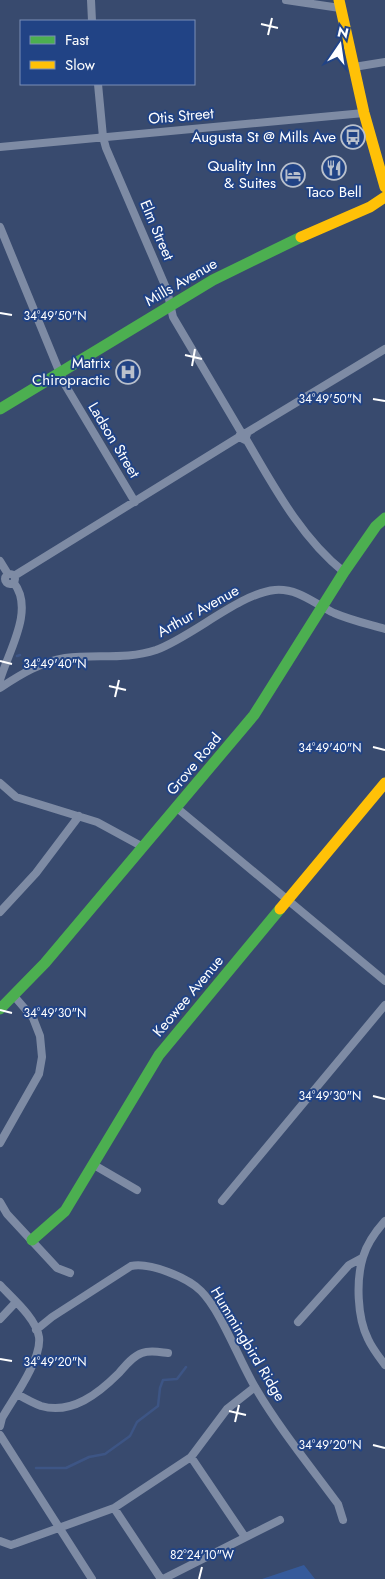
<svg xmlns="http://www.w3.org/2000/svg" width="385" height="1579" font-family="Jost,sans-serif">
<rect width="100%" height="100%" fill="#384a6e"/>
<path fill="#355a9b" d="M 304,1565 L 315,1579 L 262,1579 Z"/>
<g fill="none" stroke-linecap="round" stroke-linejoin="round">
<path stroke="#3d5585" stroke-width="2.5" d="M 17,656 L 20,655
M 36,1468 L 66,1468 L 89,1457 L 105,1454 L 130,1436 L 137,1422 L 158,1406 L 160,1388 L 163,1380 L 177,1379 L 186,1367"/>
<path stroke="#7e8ba4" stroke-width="8" d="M 91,0 L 92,21
M 286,0 L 340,8
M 354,67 L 385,62
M 98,84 L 103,137 L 106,148 L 167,290 L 173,317 L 241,432
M 0,147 L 364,113
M 0,227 L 64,383 L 135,502
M 246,433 L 385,349
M 246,439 C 273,485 301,538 344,572
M 0,561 L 8,574
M5 579a5 5 0 1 1 10 0a5 5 0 1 1-10 0Z
M 14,576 L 239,437 L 241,432 L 247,434 L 245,440 L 239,437
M 0,680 C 8,652 35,610 14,583
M 0,688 C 21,674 41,662 65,658 C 96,654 126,660 156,650 C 192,637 240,593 275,590 C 298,588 315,604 334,613 C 350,620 368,624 385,629
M 0,783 L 16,797 L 97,822 L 143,847
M 177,808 L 385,981
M 0,912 L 36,873 L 79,816
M 0,1143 L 39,1074 L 42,1057 L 40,1036 L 33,1018 L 14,996
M 94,1165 L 137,1190
M 222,1201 L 385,1005
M 0,1202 L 7,1214 L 57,1268 L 70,1273
M 385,1221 C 376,1231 367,1244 363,1257 C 356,1280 357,1317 368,1339 C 372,1348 379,1357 385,1365
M 0,1285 C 12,1298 36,1318 39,1337 C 42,1359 13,1399 2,1418 L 0,1426
M 0,1319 L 16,1302
M 298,1322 L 349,1265 L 362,1258
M 36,1330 L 52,1317 L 131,1266 C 149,1262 187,1277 201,1291 C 221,1311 239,1360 255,1387 C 279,1428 310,1466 338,1504 L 343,1520
M 17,1394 C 24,1398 33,1403 41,1406 C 72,1415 99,1393 119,1373 C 125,1366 133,1356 142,1353 C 150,1350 159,1352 168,1353
M 0,1435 L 92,1579
M 191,1457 L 245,1537
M 114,1508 L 161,1579
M 0,1541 L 11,1545 L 17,1543 L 114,1508 L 191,1457 L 227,1409 L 255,1387
M 163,1579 L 280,1520"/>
<path stroke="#4caf50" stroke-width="11" d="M 0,409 L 213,280 L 301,237
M 0,1009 L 45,963 L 254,715 L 344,572 L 376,526 L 385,518
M 32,1240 L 65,1211 L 159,1055 L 280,909"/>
<path stroke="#ffc107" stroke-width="11" d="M 339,0 L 364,113 L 385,187
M 301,237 L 370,207 L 385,197
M 280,909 L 385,783"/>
</g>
<path fill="none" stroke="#fff" stroke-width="2" d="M 261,24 L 278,28M 268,35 L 272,18M 0,313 L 12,315M 185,355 L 202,359M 192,366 L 195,349M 373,399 L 385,401M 0,661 L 12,664M 109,686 L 126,690M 115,697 L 119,680M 373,747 L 385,750M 0,1010 L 12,1013M 373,1096 L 385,1099M 0,1359 L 12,1361M 229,1411 L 246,1415M 235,1422 L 239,1405M 373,1445 L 385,1448M 199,1579 L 202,1567"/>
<defs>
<g id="bus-ring" transform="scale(1.25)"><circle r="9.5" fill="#214385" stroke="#b9c0cc" stroke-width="1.5"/><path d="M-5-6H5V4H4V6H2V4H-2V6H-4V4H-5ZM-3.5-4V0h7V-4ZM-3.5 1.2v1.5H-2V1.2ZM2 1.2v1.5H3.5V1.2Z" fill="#b9c0cc"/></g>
<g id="restaurant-ring" transform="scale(1.25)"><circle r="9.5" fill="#214385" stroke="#b9c0cc" stroke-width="1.5"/><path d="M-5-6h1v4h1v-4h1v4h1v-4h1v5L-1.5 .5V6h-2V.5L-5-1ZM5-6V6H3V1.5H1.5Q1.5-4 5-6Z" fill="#b9c0cc"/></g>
<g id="hotel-ring" transform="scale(1.25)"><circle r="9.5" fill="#214385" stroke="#b9c0cc" stroke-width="1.5"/><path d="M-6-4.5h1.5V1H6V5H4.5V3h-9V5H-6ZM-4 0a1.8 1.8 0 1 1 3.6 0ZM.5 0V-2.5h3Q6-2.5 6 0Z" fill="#b9c0cc"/></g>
<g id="hospital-ring" transform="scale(1.25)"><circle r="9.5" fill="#214385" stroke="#b9c0cc" stroke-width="1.5"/><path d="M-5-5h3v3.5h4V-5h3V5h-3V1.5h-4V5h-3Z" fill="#b9c0cc"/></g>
</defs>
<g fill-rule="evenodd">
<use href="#bus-ring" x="353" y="137"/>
<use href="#restaurant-ring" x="334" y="168"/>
<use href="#hotel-ring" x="293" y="175"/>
<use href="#hospital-ring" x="128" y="372"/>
</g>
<g text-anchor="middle" stroke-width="4" stroke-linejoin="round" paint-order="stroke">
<g font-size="15" fill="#fff" stroke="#214385">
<text transform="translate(181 116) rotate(-5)" y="5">Otis Street</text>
<text transform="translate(157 230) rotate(67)" y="5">Elm Street</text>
<text transform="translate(181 282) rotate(-30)" y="5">Mills Avenue</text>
<text transform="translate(114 440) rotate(59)" y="5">Ladson Street</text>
<text transform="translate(198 611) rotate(-29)" y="5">Arthur Avenue</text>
<text transform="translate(194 764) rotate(-50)" y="5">Grove Road</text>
<text transform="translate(188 996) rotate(-50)" y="5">Keowee Avenue</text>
<text transform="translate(248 1344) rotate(59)" y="5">Hummingbird Ridge</text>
</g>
<g font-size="15" fill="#fff" stroke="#214385" text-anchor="end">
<text x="336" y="142">Augusta St @ Mills Ave</text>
<text x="276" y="171">Quality Inn<tspan x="276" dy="17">&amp; Suites</tspan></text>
<text x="334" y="197" text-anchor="middle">Taco Bell</text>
<text x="110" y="368">Matrix<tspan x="110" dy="17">Chiropractic</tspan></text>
</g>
</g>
<g font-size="12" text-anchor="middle" fill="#fff" stroke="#214385" stroke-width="4" stroke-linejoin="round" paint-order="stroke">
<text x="55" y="320">34°49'50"N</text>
<text x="330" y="403">34°49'50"N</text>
<text x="55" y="668">34°49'40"N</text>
<text x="330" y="752">34°49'40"N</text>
<text x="55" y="1017">34°49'30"N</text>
<text x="330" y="1100">34°49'30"N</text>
<text x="55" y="1366">34°49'20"N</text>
<text x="330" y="1449">34°49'20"N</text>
<text x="202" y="1559">82°24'10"W</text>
</g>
<rect x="20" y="20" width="175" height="65" fill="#214385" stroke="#7a8eb6"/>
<rect x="30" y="36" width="25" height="8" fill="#4caf50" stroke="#7a8eb6"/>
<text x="65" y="45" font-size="15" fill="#ffffff">Fast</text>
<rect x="30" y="61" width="25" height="8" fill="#ffc107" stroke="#7a8eb6"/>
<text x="65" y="70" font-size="15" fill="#ffffff">Slow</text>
<g transform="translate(340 45) rotate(13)" stroke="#214385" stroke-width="4" paint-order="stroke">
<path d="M0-4L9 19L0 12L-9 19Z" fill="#ffffff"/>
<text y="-8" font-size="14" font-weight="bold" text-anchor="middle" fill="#ffffff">N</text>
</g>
</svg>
